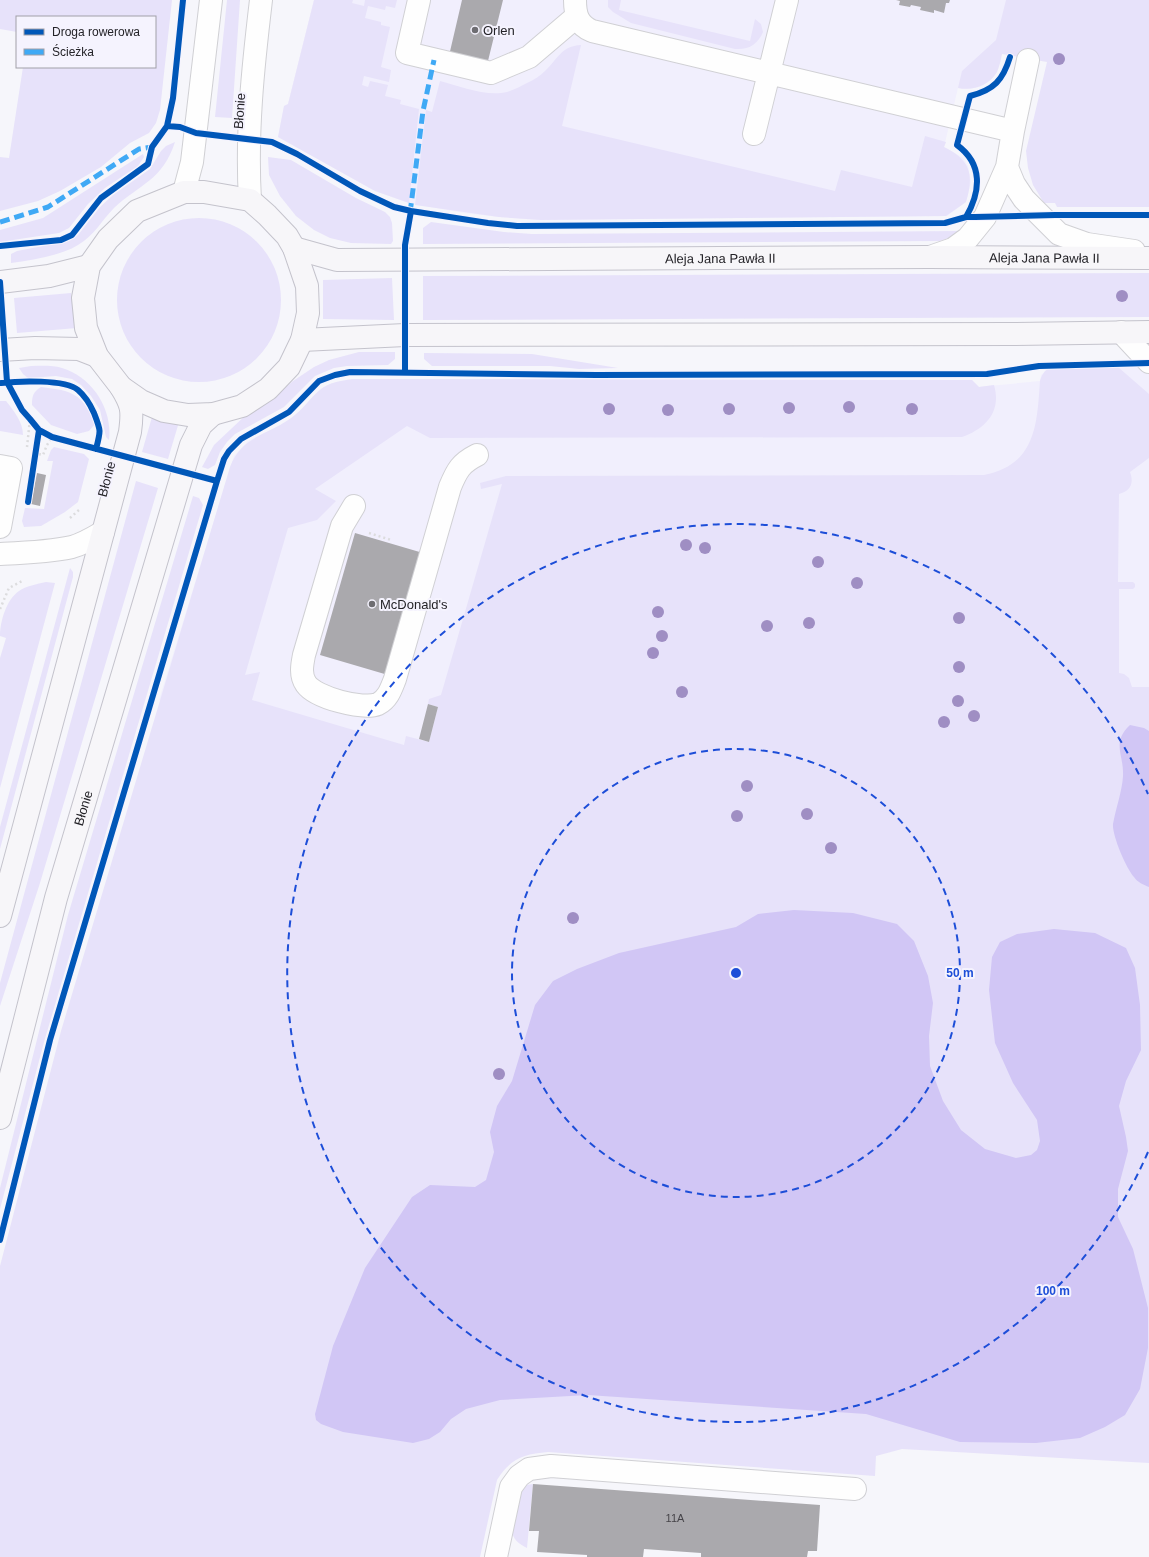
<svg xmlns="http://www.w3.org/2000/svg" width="1149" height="1557" font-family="Helvetica,sans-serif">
<rect width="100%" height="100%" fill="#f6f6fb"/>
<path fill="#f1effd" d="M 314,0 L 1010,0 L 997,72 L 988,82 L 979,87 L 970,89 L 958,88 L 944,147 L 955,153 L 963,158 L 968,166 L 971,182 L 966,202 L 947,216 L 541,220 L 499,217 L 464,213 L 409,203 L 375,191 L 278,137 L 284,106 L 288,104 Z
M 1149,367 L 1149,701 L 501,806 L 159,700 L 234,456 L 248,441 L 277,427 L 296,415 L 320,389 L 338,382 L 374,379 L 972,380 L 979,387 L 1040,381 L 1041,375 L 1049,368 Z"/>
<path fill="#e7e2fa" d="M 0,0 L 172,0 L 160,110 L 156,123 L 149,133 L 130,143 L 101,167 L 60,191 L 38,201 L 0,211 L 0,157 L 9,158 L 23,67 L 155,67 L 155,17 L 17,17 L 17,32 L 0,29 Z
M 227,0 L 240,0 L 232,118 L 215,117 Z
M 314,0 L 353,0 L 352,3 L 364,6 L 365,0 L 397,0 L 395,8 L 386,6 L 385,10 L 368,6 L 365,18 L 381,22 L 381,25 L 390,27 L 381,67 L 391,70 L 389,82 L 364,76 L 362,85 L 368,87 L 370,81 L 388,85 L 385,96 L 401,100 L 400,104 L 419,109 L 409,203 L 375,191 L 278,137 L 284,106 L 288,104 Z
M 608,0 L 621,0 L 619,10 L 750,41 L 755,19 L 761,24 L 763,32 C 758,44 749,50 735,49 L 631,23 L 613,12 L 608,7 Z
M 1006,0 L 1149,0 L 1149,207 L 1057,207 L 1055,203 L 1044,203 L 1033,185 L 1028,168 L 1026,151 L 1047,62 L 1002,54 C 1001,60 999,67 997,72 C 989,86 972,91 958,88 L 962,71 L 996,40 Z
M 581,45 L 562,126 L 835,191 L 841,170 L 912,187 L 925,136 L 946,142 L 944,147 C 971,160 974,175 966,202 L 946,216 L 541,220 L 499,217 L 415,205 L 426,110 L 432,112 L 440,81 C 460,86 486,97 507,92 C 514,90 521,86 527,83 C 534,80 540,76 545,71 C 558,59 561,46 581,45 Z
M 175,142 C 162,181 141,183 114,208 C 102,220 94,236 78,245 C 60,256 32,260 11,263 L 11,254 L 17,251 L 69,241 L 78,235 L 100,207 L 113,195 L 150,169 L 161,151 L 166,146 Z
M 143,154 L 144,157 L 138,166 L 105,188 L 88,204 L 69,228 L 59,233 L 0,242 L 0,230 L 43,218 Z
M 268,157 L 291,160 L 356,198 L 385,212 L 390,217 L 392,223 L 393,241 L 391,244 L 351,243 L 330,238 L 314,230 L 296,216 L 280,196 L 269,175 Z
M117 300a82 82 0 1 1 164 0a82 82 0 1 1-164 0Z
M 431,222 L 504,232 L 532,234 L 961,231 L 952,237 L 940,241 L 423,244 L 423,228 Z
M 1149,273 L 1149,317 L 423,320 L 423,276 Z
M 392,278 L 394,320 L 323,319 L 323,280 Z
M 71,293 L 77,328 L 17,333 L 14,298 Z
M 359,352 L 395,352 L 395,359 L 388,365 L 347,366 L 334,368 L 315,376 L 284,407 L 235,434 L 227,442 L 220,452 L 215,465 L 208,469 L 202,467 L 214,445 L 248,413 L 265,405 L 293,381 L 314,367 L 329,360 Z
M 424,353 L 532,354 L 618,368 L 579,369 L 550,366 L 432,366 L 424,359 Z
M 31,366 C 41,366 52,365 62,368 C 92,377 113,409 109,440 L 106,437 L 100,410 L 91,396 L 81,385 L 72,379 L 56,376 L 28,378 L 23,374 L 19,368 Z
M 1118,367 L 1149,394 L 1149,458 L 1130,472 C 1134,483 1131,491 1119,494 L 1118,582 L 1133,582 L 1135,584 L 1135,587 L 1133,589 L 1119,589 L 1119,673 L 1124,674 L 1129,678 L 1132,687 L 1149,687 L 1149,1463 L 902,1449 L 876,1456 L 875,1476 L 548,1452 C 523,1454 510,1459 497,1480 L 480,1557 L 0,1557 L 0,1266 L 61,1031 L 230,467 C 242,434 272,435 296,414 C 305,407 311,397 320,390 C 329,382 341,381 352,379 L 972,380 L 979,387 L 994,385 C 1002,412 985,429 962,437 L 430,438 L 407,426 L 315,489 L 336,501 L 317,520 L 288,528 L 245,675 L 260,672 L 252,700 L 404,745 L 406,736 L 429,742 L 438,707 L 428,704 L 429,699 L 441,695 L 502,484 L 481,489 L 480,483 L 506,476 L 984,475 C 1036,465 1037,424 1040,381 C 1042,375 1044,371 1049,368 Z
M 41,387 C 73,391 82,393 95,424 L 89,431 L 77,434 L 51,425 L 32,405 C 32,396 33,392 41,387 Z
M 0,401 L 6,401 C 14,411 23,422 23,435 L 0,431 Z
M 152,417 L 179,422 L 168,459 L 142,452 Z
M 54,447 L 84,454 L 89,459 L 78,502 L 65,512 L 41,526 L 24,527 L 22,521 L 25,508 L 44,509 L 53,461 L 47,461 L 51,450 Z
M 136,481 L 158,488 L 40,883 L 0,1006 L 0,983 Z
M 193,496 L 199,498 L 203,505 L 44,1042 L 0,1209 L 0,1188 L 68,915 Z
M 70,568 L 73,572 L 73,577 L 0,849 L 0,827 Z
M 46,582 L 55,583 L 0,788 L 0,658 L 6,638 L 0,636 C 0,622 6,600 19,591 C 26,586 37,584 46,582 Z
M 533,1484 L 527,1548 C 519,1544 515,1541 512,1533 L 519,1491 L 526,1485 Z"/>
<path fill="#d1c6f5" d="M 1130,725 L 1144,728 L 1149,731 L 1149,887 C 1144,885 1137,882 1134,877 C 1126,868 1112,835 1113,824 C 1116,807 1122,792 1123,776 C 1124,754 1111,743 1130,725 Z
M 794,910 L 853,913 L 897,924 L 914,941 L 928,976 L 933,1003 L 929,1036 L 930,1066 L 943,1101 L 961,1130 L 985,1149 L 1016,1158 L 1031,1155 L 1037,1150 L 1040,1141 L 1037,1120 L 1013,1083 L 995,1043 L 989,990 L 992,957 L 1000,942 L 1017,934 L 1054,929 L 1095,933 L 1126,948 L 1135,968 L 1140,1005 L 1141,1050 L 1126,1081 L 1119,1106 L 1126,1137 L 1128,1151 L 1118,1189 L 1118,1217 L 1133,1249 L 1148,1308 L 1148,1348 L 1140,1389 L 1125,1415 L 1105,1427 L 1080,1438 L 1036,1443 L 960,1442 L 866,1414 L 588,1395 L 500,1400 L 466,1409 L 451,1419 L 440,1432 L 429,1439 L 413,1443 L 343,1432 L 321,1424 L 316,1420 L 315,1414 L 333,1346 L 365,1268 L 412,1197 L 430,1185 L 475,1187 L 486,1180 L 494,1152 L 490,1132 L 497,1106 L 512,1081 L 535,1005 L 553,981 L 577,969 L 619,953 L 736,927 L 758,914 Z"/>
<path fill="#aaa9ad" d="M 462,0 L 503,0 L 486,69 L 448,60 Z
M 896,0 L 950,0 L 949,3 L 946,3 L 944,13 L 934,10 L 934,13 L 920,10 L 921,7 L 911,5 L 910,7 L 899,5 L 900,1 Z
M 37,473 L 46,475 L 40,506 L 31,504 Z
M 355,533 L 423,553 L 388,675 L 320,655 Z
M 428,704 L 438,707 L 429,742 L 419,739 Z
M 533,1484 L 820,1505 L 817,1551 L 808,1551 L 807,1557 L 701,1557 L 701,1553 L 644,1549 L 643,1557 L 587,1557 L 587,1555 L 537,1552 L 539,1531 L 529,1531 Z"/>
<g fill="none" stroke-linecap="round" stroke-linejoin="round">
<g stroke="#d0d0d4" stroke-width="24">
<path id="minor" d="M 419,0 L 407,53 L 491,73 L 529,57 L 576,17
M 575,0 C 575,15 578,25 592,31 L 1013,131
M 754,134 L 787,0
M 1007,167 L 1014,184 L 1024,199 L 1059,234 L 1087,244 L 1134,251
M 184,192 L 192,162 L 211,0
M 250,200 C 246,133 253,67 261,0
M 930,257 L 953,249 L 968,238 L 985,217 L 1007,167 L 1013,131 L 1028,60
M 1121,332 L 1149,362
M 0,466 L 11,468 L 0,527
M 354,506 L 342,526 L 304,655 C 302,665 300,675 306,684 C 316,698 363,710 378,704 C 388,699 391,689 395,679 L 450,487 C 457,470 461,463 477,455
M 0,554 C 22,553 50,552 72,547 C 83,544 93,538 103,532
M 496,1557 L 511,1487 L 519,1476 L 529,1469 L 551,1466 L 855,1489"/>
</g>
<g stroke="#c4c3cc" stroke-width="24">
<g id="major">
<path d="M 184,192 L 204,192 L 250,200 L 267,215 L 287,236 L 294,248 L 307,286 L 308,313 L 302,340 L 289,367 L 268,389 L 242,406 L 213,414 L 188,415 L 164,411 L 141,401 L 121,387 L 97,356 L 86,328 L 83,298 L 89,266 L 108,239 L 137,211 Z"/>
<path id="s1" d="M 294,248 L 337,260 L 929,257 L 1149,258"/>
<path d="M 0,282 L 49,276 L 89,266"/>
<path d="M 302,340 L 405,335 L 1013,334 L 1149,332"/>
<path d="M 0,350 L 35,348 L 79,349 L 97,356"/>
<path d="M 0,916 L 130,432 C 133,410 132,405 121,387"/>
<path id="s2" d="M 0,1118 L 56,898 L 191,445 L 201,425 L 213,414"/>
</g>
</g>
<path stroke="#dcdcde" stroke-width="2.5" stroke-dasharray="2 3" stroke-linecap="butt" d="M 27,447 L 30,419
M 34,453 L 43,455 L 47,445 L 52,437
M 70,518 L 80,509
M 369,533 L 391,540
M 0,609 L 9,588 L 22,581"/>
<use href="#minor" stroke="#fefefe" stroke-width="22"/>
<use href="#major" stroke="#f7f6f9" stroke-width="22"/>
<path stroke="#3fa9f5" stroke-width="5" stroke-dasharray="10 5" stroke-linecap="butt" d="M 410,213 L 423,111 L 434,60
M 0,222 L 48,207 L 139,149 L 152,147 L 154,145"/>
<g stroke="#f5f3fe" stroke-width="8">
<path id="cycleway" d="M 167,126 L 180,127 L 196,133 L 272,142 L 297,154 L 360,191 L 394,207 L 411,211 L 488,223 L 517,226 L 945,223 L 966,217 L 975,217 L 1055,215 L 1149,215
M 966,217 C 981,191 983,164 957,145 L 970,96 C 994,90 1003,80 1010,57
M 0,246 L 61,240 L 72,235 L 101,198 L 148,164 L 152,147 L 167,126 L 173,98 L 183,0
M 0,282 L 7,382 L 22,410 L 30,419 L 39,430 L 52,437 L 217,481
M 405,372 L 405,245 L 411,211
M 1,383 C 18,381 65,379 78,390 C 85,396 90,404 94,413 C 101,431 101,430 96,449
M 28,502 L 39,430
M 0,1240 L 50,1040 L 217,481 L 224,459 L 229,451 L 241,439 L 289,412 L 319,381 L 335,375 L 350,372 L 596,375 L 987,374 L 1039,366 L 1149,363"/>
</g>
<use href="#cycleway" stroke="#0057b8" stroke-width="6"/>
</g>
<g fill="#9f8ec3">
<circle cx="1059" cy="59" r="6"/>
<circle cx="1122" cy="296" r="6"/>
<circle cx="849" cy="407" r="6"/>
<circle cx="789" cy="408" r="6"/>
<circle cx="609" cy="409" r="6"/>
<circle cx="729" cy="409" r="6"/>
<circle cx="912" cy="409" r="6"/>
<circle cx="668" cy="410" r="6"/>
<circle cx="686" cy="545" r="6"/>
<circle cx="705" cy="548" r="6"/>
<circle cx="818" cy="562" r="6"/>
<circle cx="857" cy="583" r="6"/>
<circle cx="658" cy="612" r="6"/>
<circle cx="959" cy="618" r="6"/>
<circle cx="809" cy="623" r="6"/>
<circle cx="767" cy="626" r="6"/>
<circle cx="662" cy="636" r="6"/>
<circle cx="653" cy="653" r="6"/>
<circle cx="959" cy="667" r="6"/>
<circle cx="682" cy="692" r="6"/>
<circle cx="958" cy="701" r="6"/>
<circle cx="974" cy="716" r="6"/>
<circle cx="944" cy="722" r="6"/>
<circle cx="747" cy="786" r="6"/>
<circle cx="807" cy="814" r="6"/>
<circle cx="737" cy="816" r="6"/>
<circle cx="831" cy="848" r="6"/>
<circle cx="573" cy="918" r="6"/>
<circle cx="499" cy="1074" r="6"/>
</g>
<g fill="none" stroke="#1d4ed8" stroke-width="2" stroke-dasharray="7 5">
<circle cx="736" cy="973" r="224"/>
<path d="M1148 1152A449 449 0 1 1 1148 794"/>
</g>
<g fill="#6e6d72" stroke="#f5f3fe" stroke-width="1.5">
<circle cx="475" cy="30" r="4"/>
<circle cx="372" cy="604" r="4"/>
</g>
<g text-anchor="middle" stroke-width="4" stroke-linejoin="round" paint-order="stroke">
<g font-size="11" fill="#464449">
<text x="675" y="1522">11A</text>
</g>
<g font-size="13" fill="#242328" stroke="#f5f3fe" text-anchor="start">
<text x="483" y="35">Orlen</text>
<text x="380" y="609">McDonald's</text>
</g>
<g font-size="13" fill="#242328" stroke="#f5f3fe">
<text transform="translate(239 111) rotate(-86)" y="5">Błonie</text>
<text dy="5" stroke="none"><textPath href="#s1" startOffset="428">Aleja Jana Pawła II</textPath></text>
<text dy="5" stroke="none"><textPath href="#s1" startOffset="752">Aleja Jana Pawła II</textPath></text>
<text transform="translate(106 479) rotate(-75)" y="5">Błonie</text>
<text dy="5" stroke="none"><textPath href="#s2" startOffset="321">Błonie</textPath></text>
</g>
</g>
<circle cx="736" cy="973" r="6" fill="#1d4ed8" stroke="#f5f3fe" stroke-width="2"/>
<g font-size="12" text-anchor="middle" font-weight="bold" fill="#1d4ed8" stroke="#f5f3fe" stroke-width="4" stroke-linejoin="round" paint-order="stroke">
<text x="960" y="977">50 m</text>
<text x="1053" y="1295">100 m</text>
</g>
<rect x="16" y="16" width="140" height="52" fill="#f5f3fe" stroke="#a1a0a8"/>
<rect x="24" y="29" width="20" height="6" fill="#0057b8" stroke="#a1a0a8"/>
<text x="52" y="36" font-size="12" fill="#242328">Droga rowerowa</text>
<rect x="24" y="49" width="20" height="6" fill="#3fa9f5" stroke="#a1a0a8"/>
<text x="52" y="56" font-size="12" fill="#242328">Ścieżka</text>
</svg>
